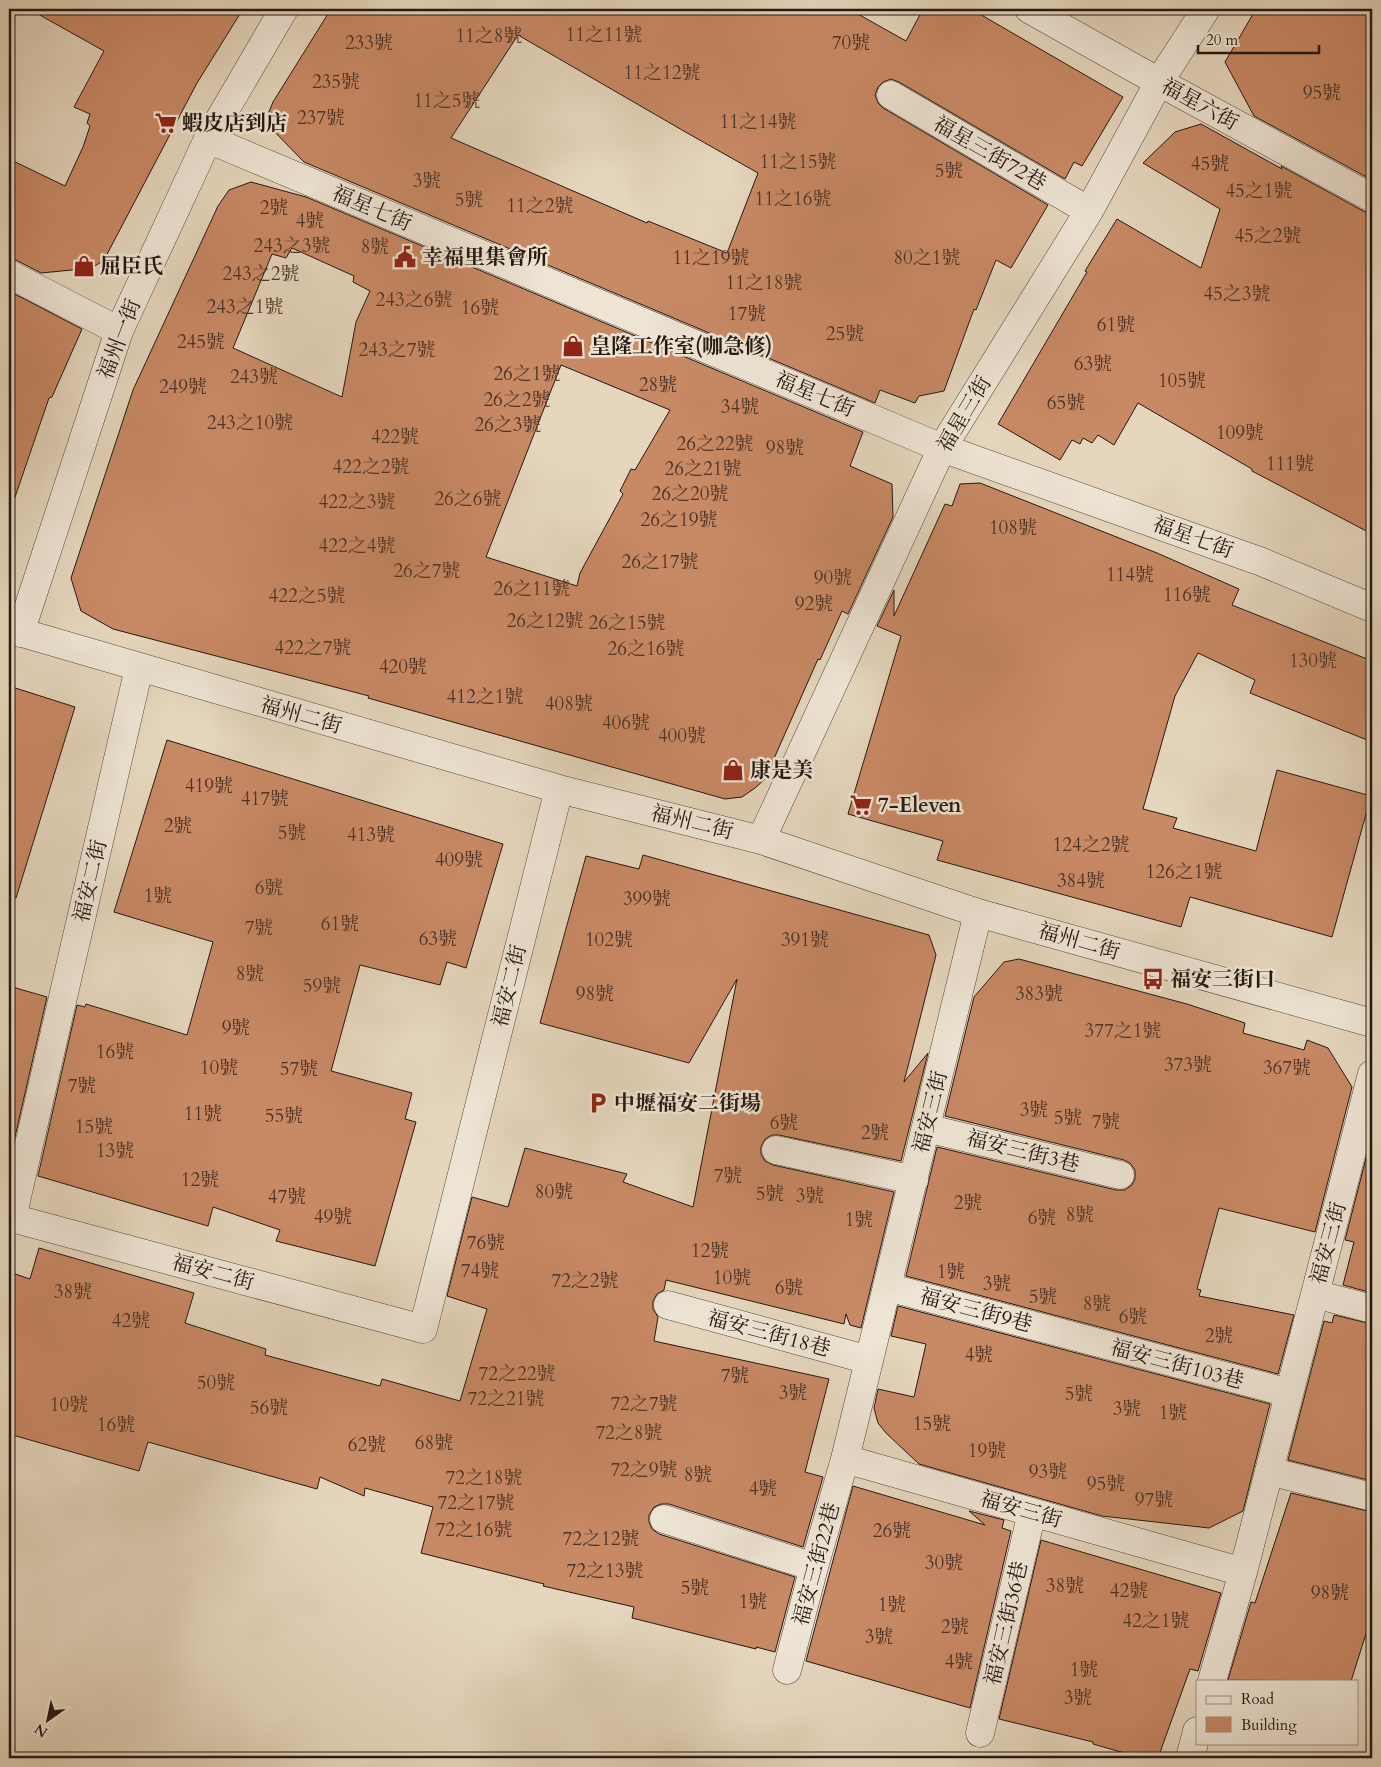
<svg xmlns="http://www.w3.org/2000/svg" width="1381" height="1767" font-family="Cardo,'Noto Serif TC',serif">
<rect width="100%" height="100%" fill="#e5d6bd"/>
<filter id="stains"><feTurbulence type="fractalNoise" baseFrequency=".004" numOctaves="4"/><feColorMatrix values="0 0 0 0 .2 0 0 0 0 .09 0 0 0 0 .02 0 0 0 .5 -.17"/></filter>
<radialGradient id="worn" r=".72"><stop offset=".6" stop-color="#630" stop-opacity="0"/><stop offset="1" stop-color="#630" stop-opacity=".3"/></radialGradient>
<path fill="#c88965" stroke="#251812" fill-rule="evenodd" d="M 29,9 L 243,9 L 197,83 L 104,260 L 92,268 L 41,273 L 16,260 L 9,258 L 9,159 L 65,186 L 83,147 L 90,126 L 87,123 L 90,114 L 74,107 L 104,51 Z
M 331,9 L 849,9 L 906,41 L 923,9 L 971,9 L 1123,97 L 1082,166 L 1074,162 L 1065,179 L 899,82 L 891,79 L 883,82 L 878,87 L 875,95 L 878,103 L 883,108 L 1048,205 L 1011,268 L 996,260 L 976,310 L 974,309 L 944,391 L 919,396 L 915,403 L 880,390 L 875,403 L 304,162 L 270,127 L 268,114 L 273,102 ZM 518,35 L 682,130 L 758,173 L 727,253 L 648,221 L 647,223 L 451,138 Z
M 1256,9 L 1372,9 L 1372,180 L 1254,116 L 1225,62 Z
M 1201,124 L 1282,169 L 1281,166 L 1365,212 L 1372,214 L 1372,534 L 1252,471 L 1252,469 L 1138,403 L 1114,445 L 1098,435 L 1092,443 L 1083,438 L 1080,444 L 1072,440 L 1060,460 L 998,424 L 1087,272 L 1085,271 L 1117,219 L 1201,268 L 1220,209 L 1143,163 L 1175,132 Z
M 251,182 L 306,197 L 863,432 L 850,466 L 892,484 L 893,517 L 848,614 L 842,611 L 820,660 L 818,659 L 765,779 L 755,788 L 742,797 L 725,799 L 368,698 L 369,696 L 113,629 L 81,611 L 71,578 L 133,390 L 218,206 L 229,190 ZM 292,248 L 354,276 L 353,282 L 370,291 L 356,322 L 342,397 L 233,348 L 272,254 L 286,258 ZM 561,365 L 670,410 L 635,470 L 631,469 L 620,491 L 623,494 L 580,573 L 577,586 L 486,557 Z
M 9,291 L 82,329 L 52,397 L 49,398 L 14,500 L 9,499 Z
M 980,483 L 1157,553 L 1239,589 L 1232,605 L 1372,661 L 1372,742 L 1250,693 L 1255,680 L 1198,653 L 1175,696 L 1143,809 L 1177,818 L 1173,828 L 1256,851 L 1277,770 L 1371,796 L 1332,937 L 1190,897 L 1181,927 L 937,860 L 943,841 L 848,814 L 901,636 L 877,626 L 894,590 L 894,616 L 945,504 L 952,506 L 960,484 Z
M 9,686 L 75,707 L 16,898 L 9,897 Z
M 167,740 L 503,844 L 466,968 L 447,962 L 440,985 L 360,965 L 331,1071 L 412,1093 L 405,1119 L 416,1122 L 375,1266 L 276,1241 L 280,1230 L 213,1207 L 208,1226 L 38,1176 L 77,1005 L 85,1007 L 86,1004 L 187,1035 L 213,942 L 114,912 Z
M 643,855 L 929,935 L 936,955 L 904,1082 L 928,1053 L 901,1161 L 779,1135 L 772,1135 L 765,1139 L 761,1147 L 761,1154 L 765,1161 L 773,1165 L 894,1192 L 861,1328 L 850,1325 L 846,1314 L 844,1324 L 666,1280 L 664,1290 L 657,1294 L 653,1301 L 653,1309 L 658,1317 L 654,1341 L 829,1379 L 805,1472 L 823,1477 L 803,1547 L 669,1504 L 661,1504 L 654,1507 L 649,1515 L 649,1522 L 652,1529 L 659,1534 L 795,1577 L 775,1652 L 756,1647 L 756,1649 L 632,1618 L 634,1607 L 543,1586 L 544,1584 L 421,1553 L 433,1507 L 365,1488 L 364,1496 L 320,1477 L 317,1489 L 148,1442 L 139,1471 L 9,1434 L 9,1272 L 30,1279 L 39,1248 L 194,1293 L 185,1323 L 266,1349 L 265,1355 L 380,1386 L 382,1379 L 460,1401 L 487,1309 L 447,1296 L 472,1197 L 508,1207 L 525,1148 L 627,1174 L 623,1182 L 693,1207 L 737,979 L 689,1063 L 540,1023 L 586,856 L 639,869 Z
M 1019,959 L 1187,1004 L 1245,1023 L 1243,1033 L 1304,1050 L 1307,1040 L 1328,1048 L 1352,1087 L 1315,1232 L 1219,1208 L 1197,1289 L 1201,1290 L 1199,1296 L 1294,1315 L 1278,1374 L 906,1276 L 937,1147 L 1116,1190 L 1125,1190 L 1132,1185 L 1135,1179 L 1135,1170 L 1130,1163 L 1124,1160 L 945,1116 L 974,997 L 1004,962 Z
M 9,986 L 47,997 L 9,1163 Z
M 1372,1135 L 1372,1293 L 1343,1285 L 1354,1242 L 1345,1240 Z
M 898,1306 L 1270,1404 L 1243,1511 L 1209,1528 L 1102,1516 L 919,1464 L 886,1433 L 878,1423 L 874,1408 L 878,1389 L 914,1397 L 926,1344 L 891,1336 Z
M 1334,1315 L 1372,1324 L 1372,1481 L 1288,1460 L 1324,1321 L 1332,1323 Z
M 853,1486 L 985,1525 L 969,1511 L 1004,1520 L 1002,1528 L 1011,1531 L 970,1708 L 806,1661 Z
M 1291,1493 L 1372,1512 L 1372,1615 L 1351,1681 L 1228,1680 L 1251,1602 L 1255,1603 Z
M 1041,1540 L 1221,1593 L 1198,1671 L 1190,1669 L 1158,1758 L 1142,1758 L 1093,1744 L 1093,1742 L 999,1719 Z"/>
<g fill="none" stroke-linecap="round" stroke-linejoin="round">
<g stroke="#55483d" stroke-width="29">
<path id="minor" d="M 1029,9 L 1159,82 L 1372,198
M 891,95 L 1089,211
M 208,139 L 942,448 L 1262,562 L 1372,608
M 9,274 L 119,331
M 9,629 L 559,789 L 761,840 L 978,913 L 1372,1023
M 20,633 L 119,331 L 208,139 L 284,9
M 139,668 L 12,1218 L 423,1329 L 559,789
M 761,840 L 942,448 L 1089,211 L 1159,82 L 1206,9
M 926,1128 L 1120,1175
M 776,1150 L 914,1180
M 887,1287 L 1289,1393
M 1315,1294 L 1372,1309
M 668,1305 L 869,1360
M 845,1459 L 1243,1572
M 1269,1471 L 1372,1497
M 664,1519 L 814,1567
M 787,1670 L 814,1567 L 845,1459 L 978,913
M 1212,1681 L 1243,1572 L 1372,1074
M 980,1733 L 1032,1512
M 1190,1758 L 1197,1731"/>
</g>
<use href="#minor" stroke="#eee4d4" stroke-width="28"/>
</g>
<defs>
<g id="supermarket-bare" transform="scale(1.725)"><path d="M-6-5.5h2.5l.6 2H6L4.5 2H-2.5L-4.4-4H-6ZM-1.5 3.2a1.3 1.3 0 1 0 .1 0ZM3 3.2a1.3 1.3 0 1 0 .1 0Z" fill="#8f2418" stroke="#eee4d4" stroke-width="2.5" paint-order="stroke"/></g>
<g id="civic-bare" transform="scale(1.725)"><path d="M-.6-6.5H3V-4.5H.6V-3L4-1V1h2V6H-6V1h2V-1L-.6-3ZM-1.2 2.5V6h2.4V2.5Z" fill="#8f2418" stroke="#eee4d4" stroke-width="2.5" paint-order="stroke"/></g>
<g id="shop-bare" transform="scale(1.725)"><path d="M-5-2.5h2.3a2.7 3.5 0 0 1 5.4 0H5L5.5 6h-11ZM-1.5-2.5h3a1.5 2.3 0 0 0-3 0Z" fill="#8f2418" stroke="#eee4d4" stroke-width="2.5" paint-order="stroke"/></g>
<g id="bus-bare" transform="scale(1.725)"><path d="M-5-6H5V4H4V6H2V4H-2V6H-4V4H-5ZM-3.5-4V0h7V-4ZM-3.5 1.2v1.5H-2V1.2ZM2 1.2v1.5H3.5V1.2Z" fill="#8f2418" stroke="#eee4d4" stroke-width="2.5" paint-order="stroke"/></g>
<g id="parking-bare" transform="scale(1.725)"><path d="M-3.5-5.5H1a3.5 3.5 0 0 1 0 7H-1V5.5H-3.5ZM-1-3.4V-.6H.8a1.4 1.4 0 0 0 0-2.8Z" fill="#8f2418" stroke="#eee4d4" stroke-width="2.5" paint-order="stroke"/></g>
</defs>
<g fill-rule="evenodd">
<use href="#supermarket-bare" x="166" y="123"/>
<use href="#civic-bare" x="405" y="257"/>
<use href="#shop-bare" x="84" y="266"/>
<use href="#shop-bare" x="573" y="346"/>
<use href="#shop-bare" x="733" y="770"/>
<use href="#supermarket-bare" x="861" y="805"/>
<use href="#bus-bare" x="1153" y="979"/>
<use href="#parking-bare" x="598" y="1103"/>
</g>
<g text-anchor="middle" stroke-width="5" stroke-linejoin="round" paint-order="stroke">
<g font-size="19" fill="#4e3427">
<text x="604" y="41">11之11號</text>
<text x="489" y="42">11之8號</text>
<text x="369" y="49">233號</text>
<text x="851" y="49">70號</text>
<text x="662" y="79">11之12號</text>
<text x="336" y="88">235號</text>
<text x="1322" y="99">95號</text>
<text x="447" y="107">11之5號</text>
<text x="321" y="124">237號</text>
<text x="758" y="128">11之14號</text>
<text x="798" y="168">11之15號</text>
<text x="1210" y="170">45號</text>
<text x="949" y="177">5號</text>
<text x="427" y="187">3號</text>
<text x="1259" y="197">45之1號</text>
<text x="793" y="205">11之16號</text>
<text x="469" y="206">5號</text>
<text x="540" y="212">11之2號</text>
<text x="274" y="214">2號</text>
<text x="310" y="227">4號</text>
<text x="1268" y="242">45之2號</text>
<text x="292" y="252">243之3號</text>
<text x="375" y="253">8號</text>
<text x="711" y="264">11之19號</text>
<text x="927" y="264">80之1號</text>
<text x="261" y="280">243之2號</text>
<text x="764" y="289">11之18號</text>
<text x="1237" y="300">45之3號</text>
<text x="414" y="306">243之6號</text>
<text x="245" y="313">243之1號</text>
<text x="480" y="314">16號</text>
<text x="747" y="320">17號</text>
<text x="1116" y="331">61號</text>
<text x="845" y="340">25號</text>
<text x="201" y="348">245號</text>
<text x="397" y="356">243之7號</text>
<text x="1093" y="370">63號</text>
<text x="527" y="380">26之1號</text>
<text x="254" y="383">243號</text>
<text x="1182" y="387">105號</text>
<text x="658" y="391">28號</text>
<text x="183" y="393">249號</text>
<text x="517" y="406">26之2號</text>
<text x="1066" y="409">65號</text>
<text x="740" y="413">34號</text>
<text x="250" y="429">243之10號</text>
<text x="508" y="431">26之3號</text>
<text x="1240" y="439">109號</text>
<text x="395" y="443">422號</text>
<text x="715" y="450">26之22號</text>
<text x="785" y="454">98號</text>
<text x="1290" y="470">111號</text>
<text x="371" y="473">422之2號</text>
<text x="703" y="475">26之21號</text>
<text x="690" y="500">26之20號</text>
<text x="468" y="505">26之6號</text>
<text x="357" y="508">422之3號</text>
<text x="679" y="526">26之19號</text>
<text x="1013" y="534">108號</text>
<text x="357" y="552">422之4號</text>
<text x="660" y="568">26之17號</text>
<text x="427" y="577">26之7號</text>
<text x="1130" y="581">114號</text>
<text x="833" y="584">90號</text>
<text x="532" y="595">26之11號</text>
<text x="1187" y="601">116號</text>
<text x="307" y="602">422之5號</text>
<text x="814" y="610">92號</text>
<text x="545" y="627">26之12號</text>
<text x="627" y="629">26之15號</text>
<text x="313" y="654">422之7號</text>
<text x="646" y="655">26之16號</text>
<text x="1313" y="667">130號</text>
<text x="403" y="673">420號</text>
<text x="485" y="703">412之1號</text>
<text x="569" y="710">408號</text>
<text x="626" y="729">406號</text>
<text x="682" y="742">400號</text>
<text x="209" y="792">419號</text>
<text x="265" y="805">417號</text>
<text x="178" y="832">2號</text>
<text x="292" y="839">5號</text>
<text x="371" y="841">413號</text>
<text x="1091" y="851">124之2號</text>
<text x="459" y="866">409號</text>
<text x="1184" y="878">126之1號</text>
<text x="1081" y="887">384號</text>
<text x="269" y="894">6號</text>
<text x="158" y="902">1號</text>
<text x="647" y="905">399號</text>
<text x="340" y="930">61號</text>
<text x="259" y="934">7號</text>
<text x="438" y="945">63號</text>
<text x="609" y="946">102號</text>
<text x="805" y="946">391號</text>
<text x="250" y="980">8號</text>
<text x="322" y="992">59號</text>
<text x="595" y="1000">98號</text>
<text x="1039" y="1000">383號</text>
<text x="236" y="1034">9號</text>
<text x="1123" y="1037">377之1號</text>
<text x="115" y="1058">16號</text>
<text x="1188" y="1071">373號</text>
<text x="219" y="1074">10號</text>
<text x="1287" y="1074">367號</text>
<text x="299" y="1075">57號</text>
<text x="82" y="1092">7號</text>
<text x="1034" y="1116">3號</text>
<text x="203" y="1120">11號</text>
<text x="284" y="1122">55號</text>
<text x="1068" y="1124">5號</text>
<text x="1106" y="1128">7號</text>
<text x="784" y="1129">6號</text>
<text x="94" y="1133">15號</text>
<text x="875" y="1139">2號</text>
<text x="115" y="1157">13號</text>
<text x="728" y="1182">7號</text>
<text x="200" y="1186">12號</text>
<text x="554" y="1198">80號</text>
<text x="770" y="1200">5號</text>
<text x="810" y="1202">3號</text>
<text x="287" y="1203">47號</text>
<text x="968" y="1209">2號</text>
<text x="1080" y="1221">8號</text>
<text x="333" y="1223">49號</text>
<text x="1042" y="1224">6號</text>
<text x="859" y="1226">1號</text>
<text x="486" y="1249">76號</text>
<text x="710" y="1257">12號</text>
<text x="480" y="1277">74號</text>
<text x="951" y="1278">1號</text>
<text x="732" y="1284">10號</text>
<text x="585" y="1287">72之2號</text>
<text x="997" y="1290">3號</text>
<text x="789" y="1294">6號</text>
<text x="73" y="1298">38號</text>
<text x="1043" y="1303">5號</text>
<text x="1097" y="1310">8號</text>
<text x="1133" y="1323">6號</text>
<text x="131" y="1327">42號</text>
<text x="1219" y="1342">2號</text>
<text x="979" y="1361">4號</text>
<text x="517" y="1380">72之22號</text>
<text x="735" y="1382">7號</text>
<text x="216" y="1389">50號</text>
<text x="793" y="1399">3號</text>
<text x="1079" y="1400">5號</text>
<text x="506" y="1405">72之21號</text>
<text x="644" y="1410">72之7號</text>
<text x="69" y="1411">10號</text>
<text x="269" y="1414">56號</text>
<text x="1127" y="1415">3號</text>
<text x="1173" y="1419">1號</text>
<text x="932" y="1430">15號</text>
<text x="116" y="1431">16號</text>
<text x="629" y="1439">72之8號</text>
<text x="434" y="1449">68號</text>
<text x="367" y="1451">62號</text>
<text x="987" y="1457">19號</text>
<text x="644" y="1476">72之9號</text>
<text x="1048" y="1478">93號</text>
<text x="698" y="1481">8號</text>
<text x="484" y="1484">72之18號</text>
<text x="1106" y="1490">95號</text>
<text x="763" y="1495">4號</text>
<text x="1154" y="1506">97號</text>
<text x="476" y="1509">72之17號</text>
<text x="474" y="1536">72之16號</text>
<text x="892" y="1537">26號</text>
<text x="601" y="1545">72之12號</text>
<text x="944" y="1569">30號</text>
<text x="605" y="1577">72之13號</text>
<text x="1065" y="1592">38號</text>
<text x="695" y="1594">5號</text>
<text x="1129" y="1597">42號</text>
<text x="1330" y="1599">98號</text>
<text x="753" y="1608">1號</text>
<text x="892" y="1611">1號</text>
<text x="1156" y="1627">42之1號</text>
<text x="955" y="1633">2號</text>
<text x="879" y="1643">3號</text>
<text x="959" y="1668">4號</text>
<text x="1084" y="1676">1號</text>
<text x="1078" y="1704">3號</text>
</g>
<g font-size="21" fill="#251812" stroke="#eee4d4">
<text transform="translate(1200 104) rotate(29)" y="7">福星六街</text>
<text transform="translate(990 153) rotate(30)" y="7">福星三街72巷</text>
<text transform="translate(372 208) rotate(23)" y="7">福星七街</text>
<text transform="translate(119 339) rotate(-69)" y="7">福州一街</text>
<text transform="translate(815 394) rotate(23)" y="7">福星七街</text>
<text transform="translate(964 414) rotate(-59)" y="7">福星三街</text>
<text transform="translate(1193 537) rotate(20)" y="7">福星七街</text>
<text transform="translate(301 715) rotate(16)" y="7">福州二街</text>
<text transform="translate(692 822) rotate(14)" y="7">福州二街</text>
<text transform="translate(90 881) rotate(-77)" y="7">福安二街</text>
<text transform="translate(1079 941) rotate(16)" y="7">福州二街</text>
<text transform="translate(509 986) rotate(-76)" y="7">福安二街</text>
<text transform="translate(930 1112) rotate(-76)" y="7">福安三街</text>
<text transform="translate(1023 1151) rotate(14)" y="7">福安三街3巷</text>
<text transform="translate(1328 1243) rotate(-75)" y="7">福安三街</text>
<text transform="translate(213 1272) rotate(15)" y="7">福安二街</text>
<text transform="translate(976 1310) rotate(15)" y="7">福安三街9巷</text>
<text transform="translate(769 1333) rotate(15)" y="7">福安三街18巷</text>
<text transform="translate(1177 1364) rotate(15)" y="7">福安三街103巷</text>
<text transform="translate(1021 1509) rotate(16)" y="7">福安三街</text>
<text transform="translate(816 1564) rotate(-75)" y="7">福安三街22巷</text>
<text transform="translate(1006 1623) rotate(-77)" y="7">福安三街36巷</text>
</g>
<g font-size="21" font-weight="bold" fill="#251812" stroke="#eee4d4" text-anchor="start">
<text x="182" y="130">蝦皮店到店</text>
<text x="422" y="264">幸福里集會所</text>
<text x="100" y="273">屈臣氏</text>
<text x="590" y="353">皇隆工作室(咖急修)</text>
<text x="750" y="777">康是美</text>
<text x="878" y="812">7-Eleven</text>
<text x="1170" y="986">福安三街口</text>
<text x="614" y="1110">中壢福安二街場</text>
</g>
</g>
<rect width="1381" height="1767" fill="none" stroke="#e5d6bd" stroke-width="30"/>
<rect x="10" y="10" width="1361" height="1747" fill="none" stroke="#251812" stroke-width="2.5"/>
<rect x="15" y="15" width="1351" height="1737" fill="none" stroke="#251812"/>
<rect x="1196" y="1680" width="162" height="65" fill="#eee4d4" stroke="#9e9286"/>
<rect x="1206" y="1696" width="25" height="8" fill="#eee4d4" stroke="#9e9286"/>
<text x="1241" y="1704" font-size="15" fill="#251812">Road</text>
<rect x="1206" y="1717" width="25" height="15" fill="#c88965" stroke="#9e9286"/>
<text x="1241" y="1730" font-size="15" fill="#251812">Building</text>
<g transform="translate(48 1720) rotate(213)" stroke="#eee4d4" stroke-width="4" paint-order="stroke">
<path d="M0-4L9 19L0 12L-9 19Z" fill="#251812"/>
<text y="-8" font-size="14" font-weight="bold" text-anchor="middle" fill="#251812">N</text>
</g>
<path d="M1198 45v8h121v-8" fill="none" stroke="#251812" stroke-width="2.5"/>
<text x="1206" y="45" font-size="15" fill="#251812" stroke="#eee4d4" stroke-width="4" paint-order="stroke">20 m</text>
<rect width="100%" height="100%" filter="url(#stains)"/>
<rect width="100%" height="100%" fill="url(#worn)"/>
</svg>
